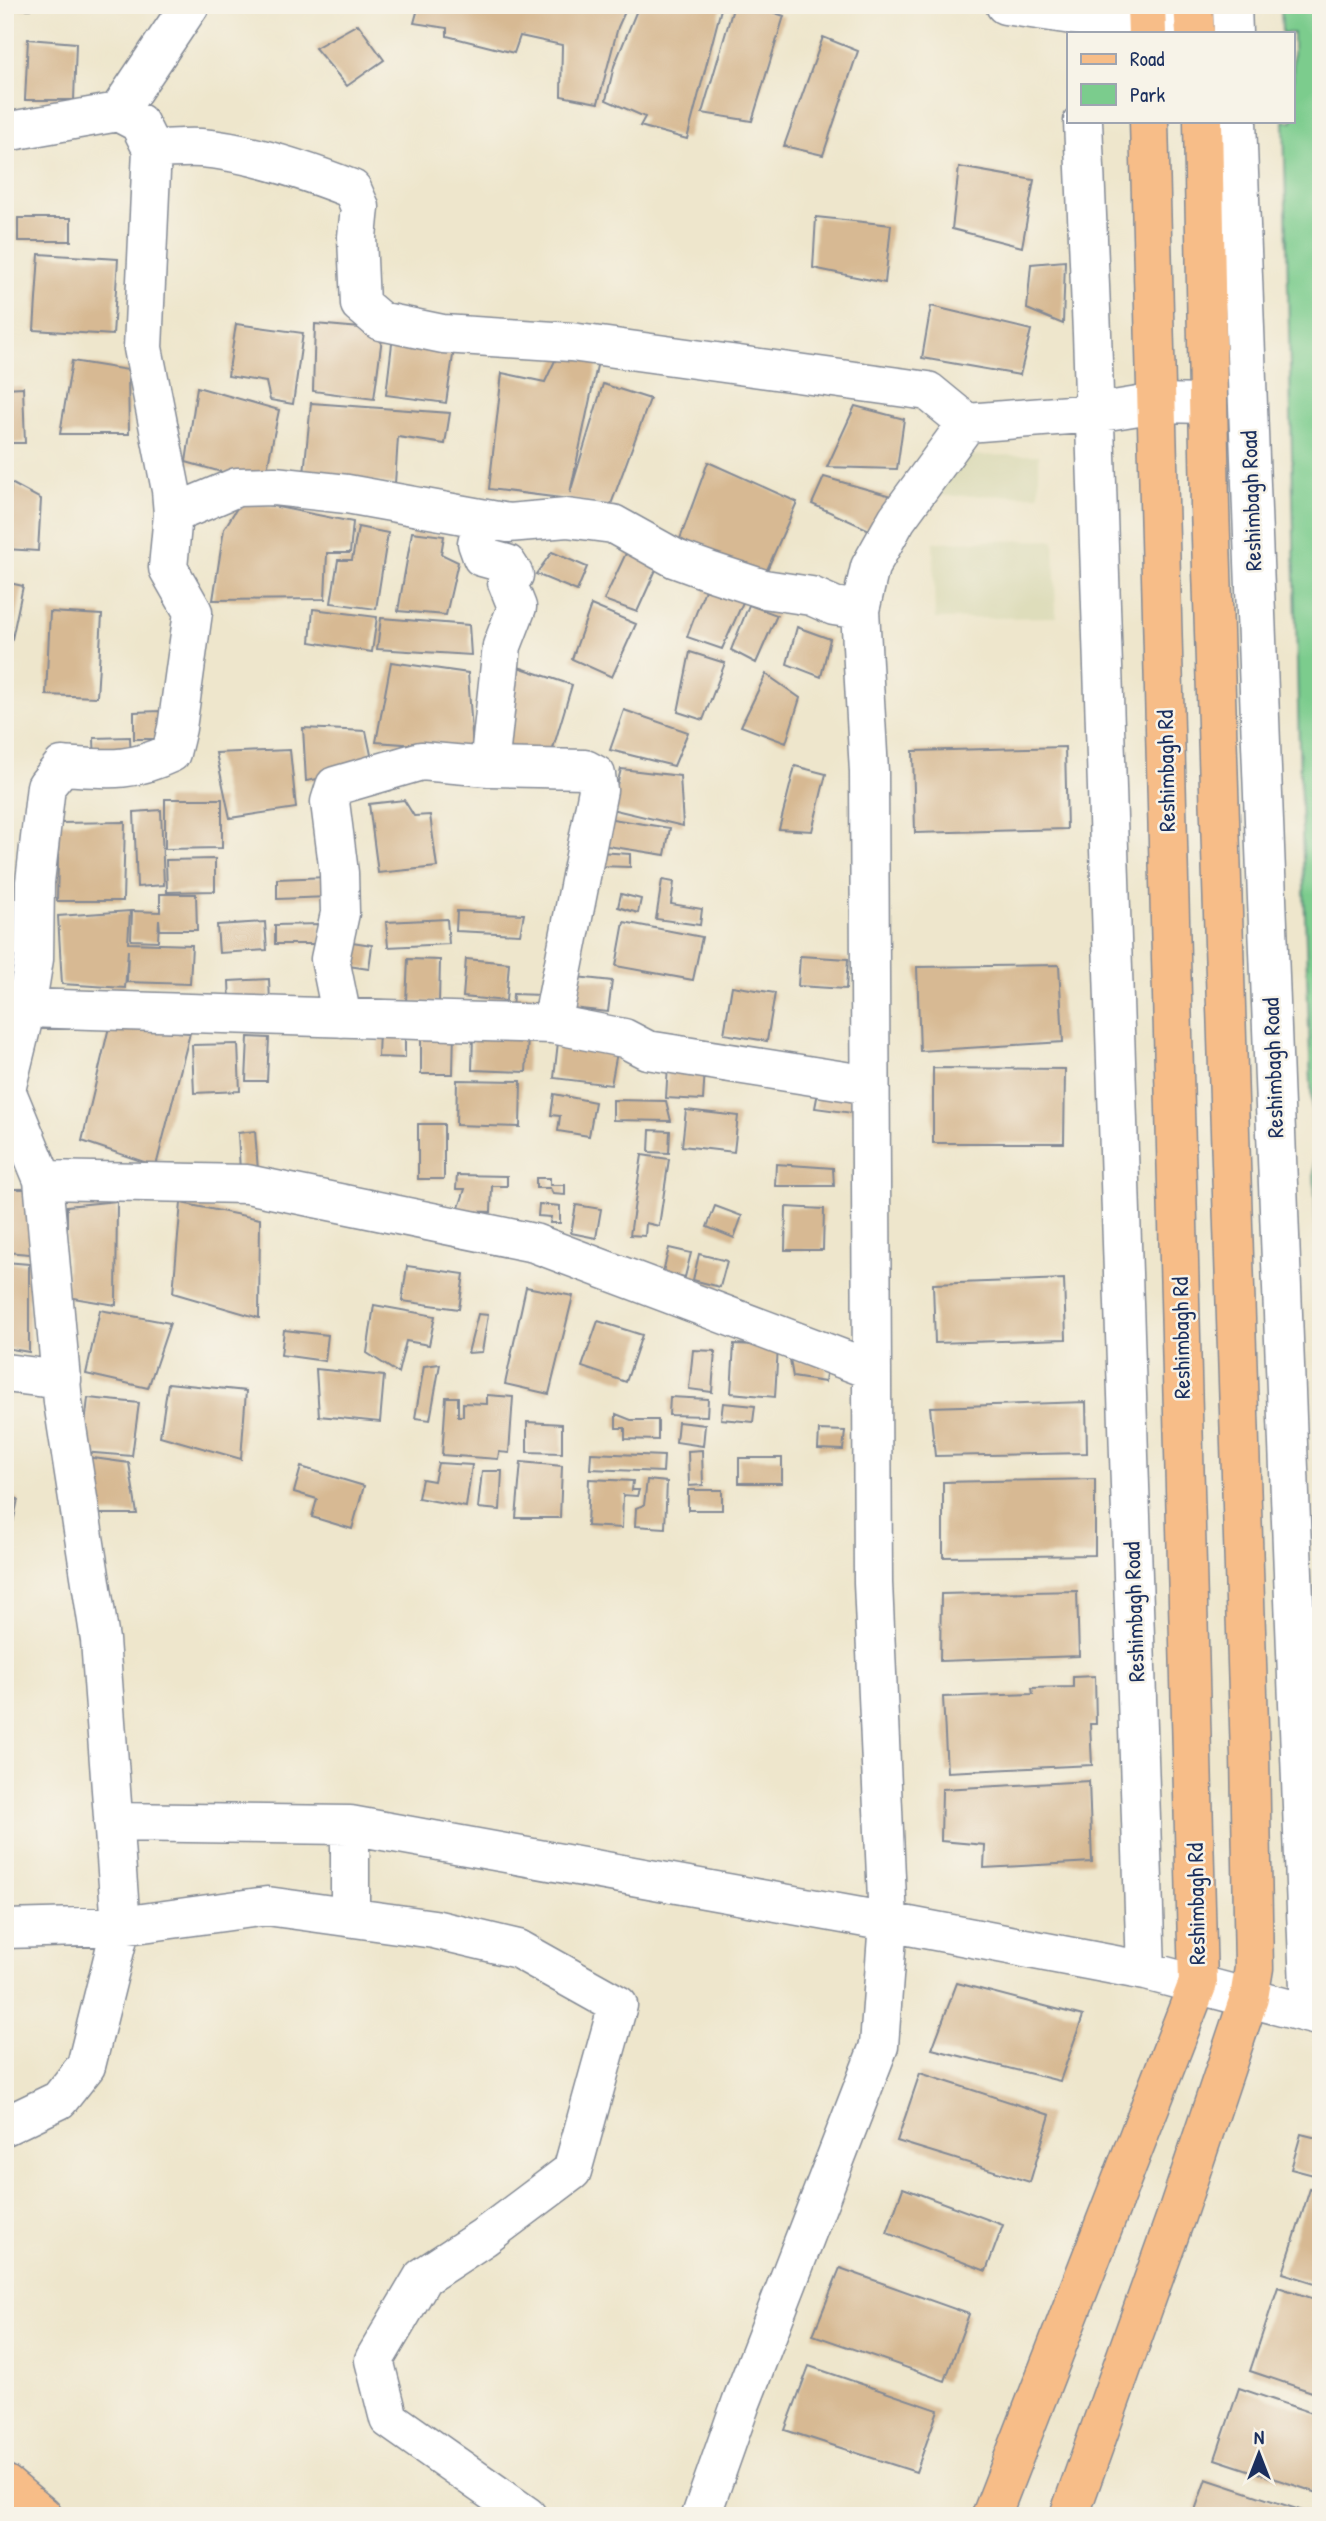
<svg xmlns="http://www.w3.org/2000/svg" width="1326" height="2521" font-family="'Patrick Hand',sans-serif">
<rect width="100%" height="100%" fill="#f7f3e8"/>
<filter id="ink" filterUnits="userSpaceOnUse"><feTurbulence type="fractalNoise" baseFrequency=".0143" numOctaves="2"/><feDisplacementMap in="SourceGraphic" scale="14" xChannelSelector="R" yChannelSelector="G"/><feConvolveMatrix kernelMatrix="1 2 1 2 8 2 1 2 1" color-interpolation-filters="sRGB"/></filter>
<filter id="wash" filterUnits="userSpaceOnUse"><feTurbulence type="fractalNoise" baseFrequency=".00686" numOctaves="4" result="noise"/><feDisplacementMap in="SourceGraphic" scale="28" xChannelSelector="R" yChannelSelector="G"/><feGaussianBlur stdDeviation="1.57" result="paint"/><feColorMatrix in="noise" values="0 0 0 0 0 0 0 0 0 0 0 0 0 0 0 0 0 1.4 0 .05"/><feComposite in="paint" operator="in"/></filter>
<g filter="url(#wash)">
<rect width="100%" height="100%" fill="#eee6cc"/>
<path fill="#deddbb" d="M 1039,455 L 1039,495 L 943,496 L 943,456 Z
M 1054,540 L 1056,617 L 935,619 L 933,542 Z"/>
<path fill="#7bcc8d" stroke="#4b7e76" stroke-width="2" d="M 1281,5 L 1321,5 L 1321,1365 L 1299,747 L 1284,121 L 1293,121 L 1293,33 L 1282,33 Z"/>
<g id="blocks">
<path fill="#d7b993" d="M 5,5 L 32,5 L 31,9 L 5,9 Z
M 419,5 L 628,5 L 618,27 L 598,103 L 561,96 L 562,45 L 520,36 L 514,53 L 447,36 L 447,28 L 414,23 Z
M 639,5 L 722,5 L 687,139 L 640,126 L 645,117 L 606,100 L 614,66 Z
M 734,5 L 751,5 L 784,16 L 752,121 L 702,113 Z
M 358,24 L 384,60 L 347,86 L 315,48 Z
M 823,37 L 858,51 L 823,155 L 784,146 Z
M 28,39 L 76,43 L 74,100 L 25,100 Z
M 959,167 L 1034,180 L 1022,247 L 952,229 Z
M 816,217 L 891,225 L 885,283 L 813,268 Z
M 18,218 L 71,218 L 71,241 L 18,241 Z
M 39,254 L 118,259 L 113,335 L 34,330 Z
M 1065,261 L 1063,324 L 1027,309 L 1031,264 Z
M 931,306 L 1031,330 L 1020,375 L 922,358 Z
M 236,324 L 303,333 L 293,404 L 270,400 L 266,382 L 228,376 Z
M 315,324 L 383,330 L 374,399 L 313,391 Z
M 393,335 L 455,342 L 446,403 L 386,395 Z
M 559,352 L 598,361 L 570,493 L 603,384 L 650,399 L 610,507 L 569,499 L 489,489 L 502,373 L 545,382 Z
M 72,361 L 128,370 L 129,434 L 60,434 Z
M 23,387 L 25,443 L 5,443 L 5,388 Z
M 197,387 L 279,410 L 264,484 L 186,462 Z
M 311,403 L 450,413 L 445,444 L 398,437 L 395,484 L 304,474 Z
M 855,406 L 904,419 L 897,469 L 827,467 Z
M 708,462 L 797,502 L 763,579 L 680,539 Z
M 824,477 L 891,496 L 878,534 L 812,504 Z
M 11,483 L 41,499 L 38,551 L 6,549 Z
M 242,500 L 353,522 L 350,553 L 327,553 L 325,599 L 213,600 L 224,529 Z
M 358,527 L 388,533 L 376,609 L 331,603 L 338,560 L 352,560 Z
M 412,532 L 444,536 L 441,554 L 458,562 L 446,615 L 398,611 Z
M 627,551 L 659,563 L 637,612 L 604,600 Z
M 552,552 L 587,567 L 577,591 L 536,574 Z
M 5,582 L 23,586 L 6,668 L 5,668 Z
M 706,587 L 744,600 L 722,649 L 687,637 Z
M 591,605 L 636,624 L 612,677 L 572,659 Z
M 749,605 L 777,615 L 756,663 L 731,650 Z
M 313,609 L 377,617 L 372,652 L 310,642 Z
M 50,612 L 102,615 L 97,697 L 46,695 Z
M 381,618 L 469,625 L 471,655 L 377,649 Z
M 797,627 L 830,639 L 821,677 L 787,664 Z
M 690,652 L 725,663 L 703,720 L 678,712 Z
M 391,662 L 468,673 L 473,749 L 376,742 Z
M 515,666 L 572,685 L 549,762 L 494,757 Z
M 766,674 L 800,698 L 786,743 L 741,726 Z
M 624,710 L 688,732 L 674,766 L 610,750 Z
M 161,711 L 161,739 L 134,739 L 134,712 Z
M 303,728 L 366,731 L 374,769 L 306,781 Z
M 130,737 L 131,763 L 95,764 L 94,738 Z
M 1065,747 L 1067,829 L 915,833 L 913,751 Z
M 290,750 L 296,808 L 230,818 L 216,753 Z
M 795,766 L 826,774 L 812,831 L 779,829 Z
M 621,769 L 680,776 L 683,826 L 611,809 Z
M 165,799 L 222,799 L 222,848 L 165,849 Z
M 404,800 L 414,816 L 430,815 L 437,867 L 378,873 L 369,804 Z
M 161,810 L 164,885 L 137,887 L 134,812 Z
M 606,818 L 670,828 L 665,855 L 601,845 Z
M 125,822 L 123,901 L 57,901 L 59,823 Z
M 598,852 L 630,854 L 630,867 L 598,866 Z
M 215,859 L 215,891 L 167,892 L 166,860 Z
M 328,877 L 328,897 L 277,899 L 277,879 Z
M 662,880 L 674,882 L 671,904 L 702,909 L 700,925 L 656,919 Z
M 160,894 L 196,894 L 197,930 L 160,930 L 159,919 L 158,941 L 131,940 L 132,911 L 160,912 Z
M 621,894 L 641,899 L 638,913 L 618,907 Z
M 130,911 L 128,943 L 192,945 L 190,984 L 127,982 L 128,950 L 125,988 L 62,984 L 58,916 Z
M 457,911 L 524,914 L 520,934 L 456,931 Z
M 447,919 L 449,944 L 388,947 L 386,922 Z
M 265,922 L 267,950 L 219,953 L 217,925 Z
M 624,922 L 702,937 L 693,980 L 616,966 Z
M 320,924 L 321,944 L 275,944 L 275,925 Z
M 352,942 L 372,945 L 369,969 L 348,966 Z
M 800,956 L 848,959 L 846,989 L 798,986 Z
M 408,959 L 440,960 L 439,1002 L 406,1002 Z
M 466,959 L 509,963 L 506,1001 L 463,997 Z
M 1059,965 L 1063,1042 L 920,1051 L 917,967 Z
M 576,977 L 612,981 L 608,1012 L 572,1008 Z
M 269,979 L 270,1002 L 230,1005 L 229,981 Z
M 732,986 L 775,993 L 767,1041 L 724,1034 Z
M 513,994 L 541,995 L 541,1012 L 512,1011 Z
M 109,1027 L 190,1033 L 156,1166 L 82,1141 Z
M 379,1029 L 405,1029 L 405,1058 L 378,1057 Z
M 421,1029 L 454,1030 L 453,1074 L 421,1074 Z
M 473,1035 L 528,1037 L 526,1072 L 472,1070 Z
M 248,1037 L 269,1038 L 267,1081 L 246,1081 Z
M 558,1042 L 618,1047 L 611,1085 L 554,1078 Z
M 238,1044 L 240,1091 L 194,1093 L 192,1045 Z
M 668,1065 L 705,1068 L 703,1100 L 666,1098 Z
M 933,1068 L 1065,1069 L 1064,1143 L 933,1143 Z
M 457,1080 L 521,1081 L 520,1127 L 456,1125 Z
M 819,1087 L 855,1092 L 852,1113 L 815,1108 Z
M 554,1094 L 595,1102 L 589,1136 L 558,1131 L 560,1116 L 551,1115 Z
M 613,1100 L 666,1101 L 671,1121 L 613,1120 Z
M 686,1110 L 738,1116 L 734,1152 L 682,1146 Z
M 418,1124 L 444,1124 L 444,1179 L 418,1179 Z
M 650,1130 L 670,1131 L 669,1153 L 649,1152 Z
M 255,1131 L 258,1171 L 240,1172 L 238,1133 Z
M 642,1155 L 669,1159 L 659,1226 L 646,1223 L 645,1236 L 630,1235 Z
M 776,1164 L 833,1168 L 834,1186 L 775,1186 Z
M 457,1175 L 507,1176 L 507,1186 L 492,1186 L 491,1212 L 458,1211 L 465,1189 L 456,1189 Z
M 536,1178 L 550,1178 L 550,1185 L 565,1185 L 565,1195 L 553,1194 L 550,1188 L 536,1188 Z
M 5,1189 L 40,1189 L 42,1255 L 5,1252 Z
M 117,1201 L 116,1305 L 67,1297 L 67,1206 Z
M 181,1203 L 260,1219 L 259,1318 L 173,1293 Z
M 539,1204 L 560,1206 L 560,1223 L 550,1223 L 551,1217 L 538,1216 Z
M 576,1205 L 601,1209 L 596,1238 L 571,1233 Z
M 715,1206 L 742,1216 L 734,1238 L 707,1227 Z
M 786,1207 L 824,1209 L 823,1250 L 785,1250 Z
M 669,1248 L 691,1253 L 685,1277 L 663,1272 Z
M 699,1254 L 727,1261 L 720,1287 L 693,1280 Z
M 5,1262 L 29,1264 L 29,1352 L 5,1348 Z
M 407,1266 L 464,1274 L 459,1309 L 402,1301 Z
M 1064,1279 L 1066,1339 L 935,1343 L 933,1284 Z
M 526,1287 L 573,1296 L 549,1394 L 505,1384 Z
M 374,1305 L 435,1316 L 429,1345 L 406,1341 L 398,1373 L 367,1353 Z
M 100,1310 L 170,1323 L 148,1388 L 86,1374 Z
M 478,1314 L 488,1315 L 482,1352 L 468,1353 Z
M 598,1321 L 642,1335 L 626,1382 L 582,1367 Z
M 284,1330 L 328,1335 L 325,1361 L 281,1355 Z
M 734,1344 L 778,1346 L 775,1397 L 731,1393 Z
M 693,1350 L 715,1351 L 712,1392 L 689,1389 Z
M 790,1360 L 827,1365 L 825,1382 L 793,1377 Z
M 440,1364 L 430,1420 L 415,1418 L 424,1366 Z
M 316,1369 L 384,1376 L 380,1422 L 319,1416 Z
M 168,1383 L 246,1391 L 241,1459 L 160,1436 Z
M 487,1395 L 513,1397 L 509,1453 L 499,1452 L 498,1459 L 442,1455 L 446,1397 L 458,1397 L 458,1416 L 463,1416 L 463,1403 L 487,1404 Z
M 670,1397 L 708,1399 L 707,1416 L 669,1415 Z
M 88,1398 L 139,1403 L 132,1456 L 82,1452 Z
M 1086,1402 L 1087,1453 L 935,1456 L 930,1407 Z
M 723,1403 L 755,1406 L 753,1422 L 721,1419 Z
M 616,1414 L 631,1420 L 658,1420 L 658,1440 L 625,1439 L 625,1428 L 616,1428 Z
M 527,1422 L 562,1424 L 562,1453 L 527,1452 Z
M 678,1422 L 705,1425 L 703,1446 L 676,1442 Z
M 819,1430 L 845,1431 L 843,1450 L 818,1449 Z
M 702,1450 L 703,1485 L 689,1486 L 688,1451 Z
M 591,1453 L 664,1456 L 663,1472 L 590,1469 Z
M 86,1457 L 129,1463 L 137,1514 L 96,1514 Z
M 739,1458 L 782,1458 L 782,1483 L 739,1483 Z
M 521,1462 L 562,1466 L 560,1518 L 516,1518 Z
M 438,1463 L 472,1465 L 466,1507 L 418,1498 L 422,1479 L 434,1481 Z
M 301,1467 L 364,1486 L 352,1529 L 312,1517 L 317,1499 L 294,1492 Z
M 482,1471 L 502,1471 L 500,1510 L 478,1508 Z
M 589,1479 L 633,1481 L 632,1490 L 639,1490 L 637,1496 L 623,1495 L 622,1528 L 587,1526 Z
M 1095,1479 L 1095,1555 L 943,1557 L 943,1482 Z
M 647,1480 L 667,1482 L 665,1528 L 635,1526 L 636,1508 L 644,1505 Z
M 688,1490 L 722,1490 L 722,1510 L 688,1510 Z
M 5,1496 L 18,1499 L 13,1523 L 5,1522 Z
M 1077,1591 L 1079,1656 L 940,1661 L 941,1594 Z
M 1095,1676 L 1096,1724 L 1090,1724 L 1092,1765 L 947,1772 L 943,1697 L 1033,1694 L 1032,1688 L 1073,1687 L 1073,1677 Z
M 1089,1781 L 1092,1862 L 984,1868 L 985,1845 L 941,1841 L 942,1789 Z
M 957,1983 L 1083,2016 L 1060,2081 L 932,2049 Z
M 920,2073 L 1050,2115 L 1030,2182 L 897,2141 Z
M 1301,2134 L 1321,2139 L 1321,2177 L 1291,2169 Z
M 903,2188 L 1003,2225 L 986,2271 L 887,2233 Z
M 1310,2189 L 1321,2193 L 1321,2285 L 1283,2273 Z
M 840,2268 L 969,2314 L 945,2381 L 813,2335 Z
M 1278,2287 L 1321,2301 L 1321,2395 L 1250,2371 Z
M 809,2366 L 938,2410 L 916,2472 L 785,2430 Z
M 1239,2388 L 1321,2416 L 1321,2494 L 1215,2459 Z
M 1206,2479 L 1315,2515 L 1315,2516 L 1193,2516 Z"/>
</g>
</g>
<g filter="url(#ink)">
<use href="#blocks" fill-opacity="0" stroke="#848a95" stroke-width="2"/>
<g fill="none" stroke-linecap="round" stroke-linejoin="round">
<g stroke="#848a95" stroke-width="41">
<path id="minor" d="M 1005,5 L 1147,26 L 1194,22
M 1232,5 L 1233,33
M 118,112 L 190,5
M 1083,121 L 1092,333 L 1146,1971
M 1237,121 L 1310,2014
M 5,132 L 118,112 L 139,123 L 152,149 L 143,348 L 171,490 L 173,514 L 168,568 L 193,612 L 177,728 L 171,753 C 128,773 108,769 62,766 L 46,786 L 35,882 L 34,959 L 26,1008 L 6,1090 L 43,1180 L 63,1402 L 100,1640 L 121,1926 L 86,2066 L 59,2100 L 5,2126
M 152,149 C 168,149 185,147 201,148 C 251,152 306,171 352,189 L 360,207 L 357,237 L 360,304 L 380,321 L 443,334 L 571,342 L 928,391 L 967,423
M 173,514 L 237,487 L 274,486 L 347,494 L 508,523 L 567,518 L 613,524 L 676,559 L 712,572 L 764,589 L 811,596 L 834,606 L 860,610
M 483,519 L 477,543 L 482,557 L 507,564 L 514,575 L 507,582 L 517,607 L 502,646 L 489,767
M 5,1004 L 26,1008 L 552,1024 L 624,1038 L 647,1050 L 870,1085
M 342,1018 L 330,959 L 340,913 L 339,873 L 330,802 L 335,786 L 421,761 L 489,767 L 585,769 L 596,775 L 598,790 L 552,1024
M 43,1180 L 247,1184 L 534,1243 L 872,1370
M 5,1373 L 62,1380
M 113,1822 L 350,1825 L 888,1922 L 1146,1971 L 1321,2017
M 350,1825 L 350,1917
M 5,1929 L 121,1926 L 267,1906 L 434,1929 L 518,1949 L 618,2005 L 572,2171 L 484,2237 L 423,2277 L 374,2360 L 389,2419 L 527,2516
M 701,2516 L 741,2403 L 879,2046 L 888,1922 L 873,1583 L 869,772 L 860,610 L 870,567 L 897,519 L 967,423 L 1095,413 L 1157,403 L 1208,404"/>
</g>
<g stroke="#848a95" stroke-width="41">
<path id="major" d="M 1146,5 L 1147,33
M 1193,5 L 1195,33
M 5,2484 L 43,2516
M 991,2516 L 1198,1983 L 1149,121
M 1069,2516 L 1176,2216 L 1249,1998 L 1254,1968 L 1250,1756 L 1210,507 L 1203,121"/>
</g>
<use href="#minor" stroke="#fff" stroke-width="38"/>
<use href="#major" stroke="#f7bd88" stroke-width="38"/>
</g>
</g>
<g text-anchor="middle" stroke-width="5" stroke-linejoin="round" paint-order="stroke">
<g font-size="23" fill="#1b2f5e" stroke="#f7f3e8">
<text transform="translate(1251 501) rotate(-92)" y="8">Reshimbagh Road</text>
<text transform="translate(1166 771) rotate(-91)" y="8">Reshimbagh Rd</text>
<text transform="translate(1273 1068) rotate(-92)" y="8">Reshimbagh Road</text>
<text transform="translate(1181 1338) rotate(-91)" y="8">Reshimbagh Rd</text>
<text transform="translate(1134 1612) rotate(-92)" y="8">Reshimbagh Road</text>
<text transform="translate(1196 1904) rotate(-91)" y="8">Reshimbagh Rd</text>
</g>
</g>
<rect width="1326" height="2521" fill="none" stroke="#f7f3e8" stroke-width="28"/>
<rect x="1067" y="32" width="228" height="91" fill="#f7f3e8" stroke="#9fa5b1" stroke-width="2"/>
<rect x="1081" y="54" width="35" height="10" fill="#f7bd88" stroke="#9fa5b1" stroke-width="2"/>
<text x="1130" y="66" font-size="21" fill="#1b2f5e">Road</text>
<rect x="1081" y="84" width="35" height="21" fill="#7bcc8d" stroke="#9fa5b1" stroke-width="2"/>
<text x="1130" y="102" font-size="21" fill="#1b2f5e">Park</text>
<g transform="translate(1259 2454)" stroke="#f7f3e8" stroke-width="5" paint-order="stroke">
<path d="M0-5L12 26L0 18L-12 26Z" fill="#1b2f5e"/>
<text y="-10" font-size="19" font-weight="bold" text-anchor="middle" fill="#1b2f5e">N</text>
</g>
</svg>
